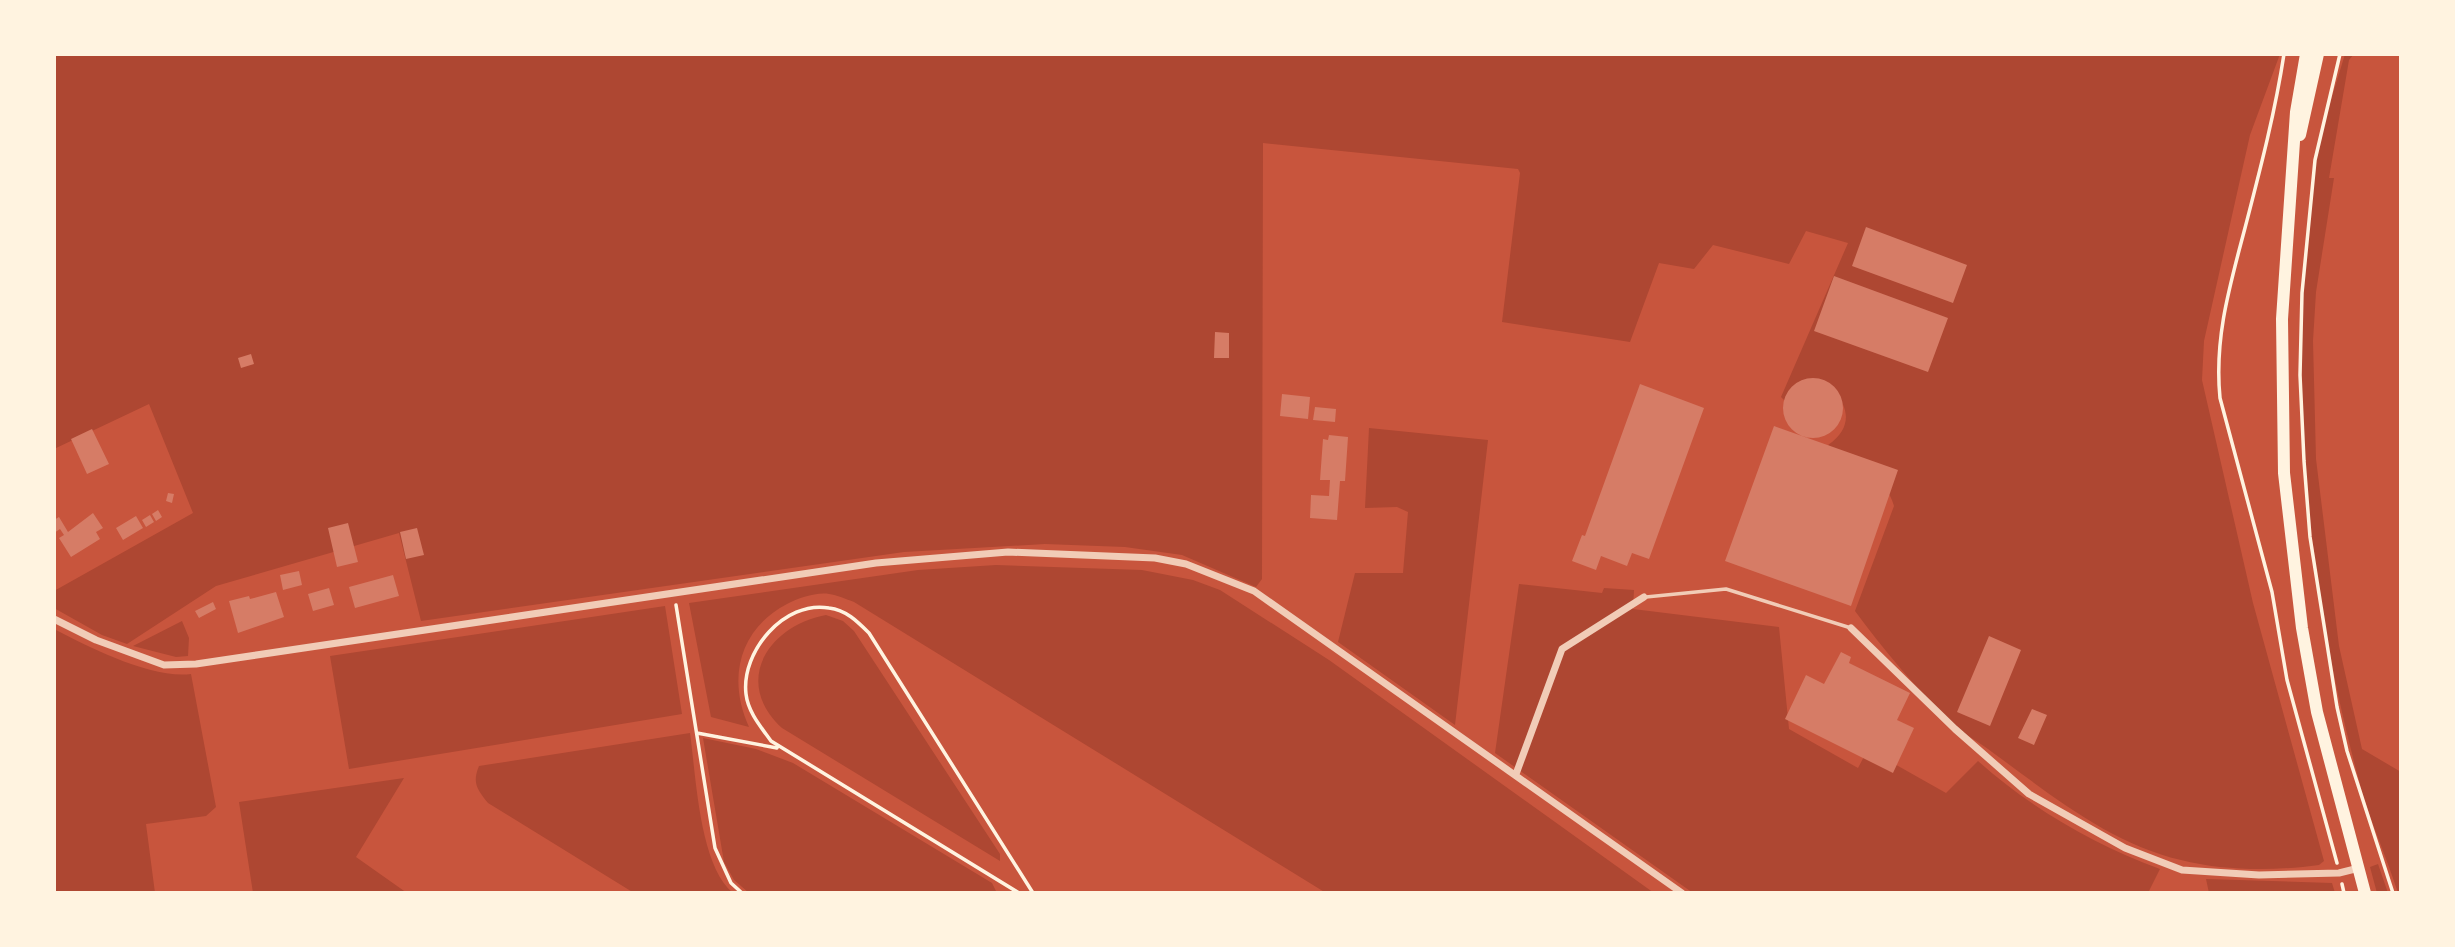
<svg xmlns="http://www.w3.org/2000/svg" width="2455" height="947" font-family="'Alegreya Sans',sans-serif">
<rect width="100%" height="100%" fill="#c8553d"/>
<path fill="#ae4732" d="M 54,54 L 2280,54 L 2250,135 L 2204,341 L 2202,380 L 2253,603 L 2324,861 L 2319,865 C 2275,871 2224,871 2181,860 C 2109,843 2050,794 1992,752 C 1978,741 1961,733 1949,721 C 1915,687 1883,649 1855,611 L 1894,506 C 1887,477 1851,461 1828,445 C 1877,413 1813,355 1785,401 L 1781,397 L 1848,243 L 1806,231 L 1789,264 L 1713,245 L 1694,269 L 1659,263 L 1630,342 L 1502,322 L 1520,173 L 1518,169 L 1263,143 L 1262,579 L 1256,587 L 1182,555 L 1125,547 L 1045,544 L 904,552 L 421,621 L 399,533 L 216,586 L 127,644 L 102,635 L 54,608 L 54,591 L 193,513 L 149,404 L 54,449 Z
M 2345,54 L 2354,54 L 2349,60 L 2329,178 L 2334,178 L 2316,292 L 2313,341 L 2316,459 L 2339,646 L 2362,749 L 2401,772 L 2401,893 L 2398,893 C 2387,858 2371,823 2361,788 C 2306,589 2284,361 2317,157 C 2323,122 2335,88 2345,54 Z
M 1369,428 L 1488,440 L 1455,725 L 1338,642 L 1355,573 L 1403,573 L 1408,512 L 1397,507 L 1365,508 Z
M 996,565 L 1142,570 L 1193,580 L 1220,590 L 1329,660 L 1654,893 L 1326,893 L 854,602 C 846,599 837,595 829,594 C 816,592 799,598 787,604 C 739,629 727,679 749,727 L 711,717 L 689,603 L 918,570 Z
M 1519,584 L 1602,593 L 1604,588 L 1634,590 L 1633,609 L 1779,627 L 1789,729 L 1858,768 L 1868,749 L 1946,793 L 1978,761 C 2032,809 2093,844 2160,869 L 2148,893 L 1693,893 L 1495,753 Z
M 665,606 L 682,714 L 349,769 L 330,656 Z
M 826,615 L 843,621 L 854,631 L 1000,854 L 1000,861 L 782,728 C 732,682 768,626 826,615 Z
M 182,621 L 189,638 L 188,656 L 176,657 L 133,646 Z
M 54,629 C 89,647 151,679 191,674 L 216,807 L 206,816 L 146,824 L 155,893 L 54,893 Z
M 690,733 C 696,775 699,865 733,893 L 634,893 L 488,803 C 477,789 472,783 479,766 Z
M 703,738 L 756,749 L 793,763 L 992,883 L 997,893 L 749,893 L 734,880 L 724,862 Z
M 404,778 L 356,857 L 407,893 L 253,893 L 239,802 Z
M 2378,864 L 2388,893 L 2377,893 L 2370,867 Z
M 2206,879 L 2332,883 L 2335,893 L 2209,893 Z"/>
<path fill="#d67c66" d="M 1866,227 L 1967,265 L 1953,303 L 1852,266 Z
M 1834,276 L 1948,318 L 1928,372 L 1814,331 Z
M 1215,332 L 1229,333 L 1229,358 L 1214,358 Z
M 251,354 L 254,364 L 241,368 L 238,358 Z
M1783 408a30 30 0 1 1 60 0a30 30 0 1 1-60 0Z
M 1640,384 L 1704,408 L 1649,559 L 1632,553 L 1627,566 L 1601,556 L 1596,570 L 1572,561 L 1582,535 L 1585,536 Z
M 1282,394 L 1310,397 L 1308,419 L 1280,416 Z
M 1315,407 L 1336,409 L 1335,422 L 1313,420 Z
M 1774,426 L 1898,470 L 1851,606 L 1725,561 Z
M 92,429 L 109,464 L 87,474 L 71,439 Z
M 1329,435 L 1348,437 L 1345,481 L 1340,481 L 1337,520 L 1310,518 L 1311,495 L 1329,496 L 1330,480 L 1320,480 L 1323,439 L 1328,440 Z
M 168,493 L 174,494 L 172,503 L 166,501 Z
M 158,510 L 162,517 L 156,521 L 152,514 Z
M 93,513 L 103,528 L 96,532 L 100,539 L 71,557 L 59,538 L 64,535 L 60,529 L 54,533 L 54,520 L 59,517 L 68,532 Z
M 150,515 L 154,522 L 146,527 L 142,520 Z
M 136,516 L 143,528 L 123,540 L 116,528 Z
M 348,523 L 358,562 L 337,567 L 328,528 Z
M 417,528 L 424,555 L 406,559 L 400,532 Z
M 299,571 L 302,585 L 283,590 L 280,575 Z
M 393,575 L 399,596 L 355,608 L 349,587 Z
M 329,588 L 334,605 L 313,611 L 308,594 Z
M 276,592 L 284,617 L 238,633 L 229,601 L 249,596 L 250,599 Z
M 213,602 L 216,609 L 199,618 L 195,611 Z
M 1989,636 L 2021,650 L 1990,726 L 1957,712 Z
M 1841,652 L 1851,657 L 1849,663 L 1910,693 L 1897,720 L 1914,728 L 1893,773 L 1785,719 L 1806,675 L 1824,684 Z
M 2032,709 L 2047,715 L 2034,745 L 2018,738 Z"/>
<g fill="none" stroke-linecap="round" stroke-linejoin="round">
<path stroke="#fff3e0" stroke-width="3.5" d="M 2284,54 C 2275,113 2260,170 2245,228 C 2230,285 2214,338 2220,398 L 2272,592 L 2287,680 L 2337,863
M 2340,54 L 2315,160 L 2302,293 L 2300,375 L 2304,461 L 2310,537 L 2337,707 L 2347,751 L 2393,893
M 676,605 L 715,848 L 731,883 L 742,893
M 697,733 L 777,748
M 2342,884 L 2344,893
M 1019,893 L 771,741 C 761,727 748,712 746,694 C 741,652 784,600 829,608 C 846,610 857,621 869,633 L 1033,893"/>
<path stroke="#f1ccb7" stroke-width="3.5" d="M 1646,597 L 1726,589 L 1851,628"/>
<path stroke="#f1ccb7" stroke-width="7" d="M 54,619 L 96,640 L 164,665 L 196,664 L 876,563 L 1008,552 L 1155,558 L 1186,564 L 1254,591 L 1682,893
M 1851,628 L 1955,729 L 2029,794 L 2125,848 L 2182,870 L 2259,875 L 2339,873 L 2359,868
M 1516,774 L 1562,649 L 1644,597"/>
<path stroke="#fff3e0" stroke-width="12" d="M 2306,54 L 2296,112 L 2282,319 L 2284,473 L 2302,628 L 2317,712 L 2365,893
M 2300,135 L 2318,54"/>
</g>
<rect width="2455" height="947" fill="none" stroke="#fff3e0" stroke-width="112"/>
</svg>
